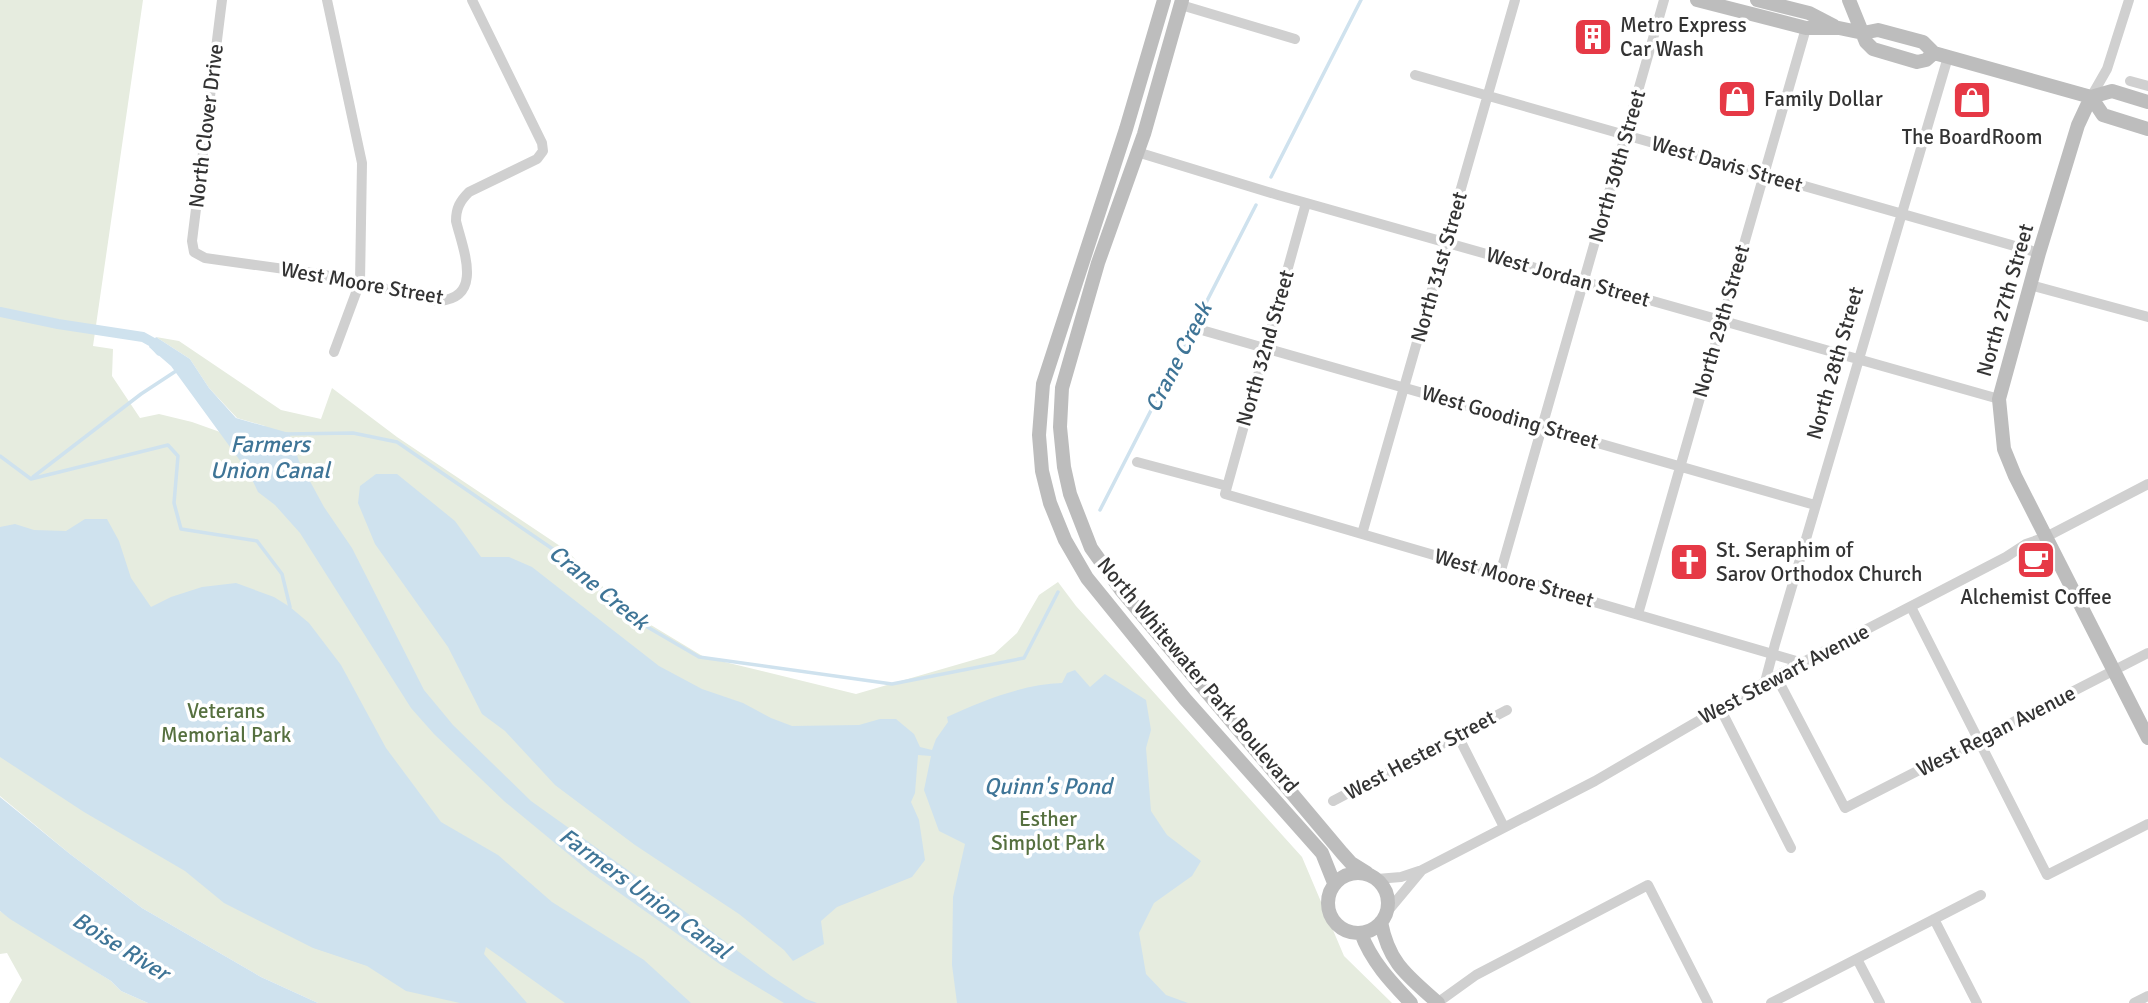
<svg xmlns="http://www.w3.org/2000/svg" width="2148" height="1003" font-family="Signika,sans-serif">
<rect width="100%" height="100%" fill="#fff"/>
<path fill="#e6ecdf" d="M 0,0 L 143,0 L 93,346 L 113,349 L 112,376 L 140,418 L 159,414 L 192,422 L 220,432 L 237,455 L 265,426 L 237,418 L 209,388 L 190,359 L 156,337 L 179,341 L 281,410 L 321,419 L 332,388 L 397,437 L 566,550 L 626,610 L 704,657 L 856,694 L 994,654 L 1017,633 L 1039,595 L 1058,582 L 1076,606 L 1302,857 L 1344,956 L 1392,1003 L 318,1003 L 261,977 L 142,908 L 70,854 L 0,796 Z
M 0,911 L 111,981 L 121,991 L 148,1003 L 9,1003 L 22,980 L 7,953 L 0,954 Z"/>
<path fill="#cfe2ee" d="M 156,337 L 190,359 L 209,388 L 236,418 L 289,433 L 299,461 L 324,507 L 352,548 L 424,690 L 453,725 L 531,801 L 667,898 L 771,976 L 806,999 L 817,1003 L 784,1003 L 721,965 L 590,872 L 504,801 L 434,734 L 411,708 L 300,533 L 275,505 L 258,492 L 249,473 L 171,366 L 149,347 Z
M 376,474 L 397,474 L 455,521 L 481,557 L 509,557 L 532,567 L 659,666 L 702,689 L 743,703 L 771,718 L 792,726 L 859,725 L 880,719 L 896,719 L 914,734 L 920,747 L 932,750 L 936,739 L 948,722 L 947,717 C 982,701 1023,684 1062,683 L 1067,673 L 1075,670 L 1090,687 L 1105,674 L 1146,700 L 1151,730 L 1146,748 L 1151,811 L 1167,835 L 1201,861 L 1192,876 L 1154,903 L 1139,933 L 1146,974 L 1166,995 L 1188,1003 L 957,1003 L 952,965 L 953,897 L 965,844 L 939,831 L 924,790 L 931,756 L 918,755 L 915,793 L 911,802 L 919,820 L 925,860 L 912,877 L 837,907 L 821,921 L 824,944 L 793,961 L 784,950 L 739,914 L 635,845 L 555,785 L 505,731 L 482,714 L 448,647 L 375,544 L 358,503 L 360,486 Z
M 85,519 L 107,519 L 119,541 L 131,578 L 151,607 L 171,597 L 202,587 L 236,583 L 274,597 L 290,607 L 309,623 L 341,665 L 386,748 L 441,822 L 498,855 L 552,902 L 644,960 L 691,1003 L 565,1003 L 486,947 L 484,954 L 527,1003 L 460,1003 L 406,991 L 367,966 L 313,948 L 224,903 L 185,871 L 84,812 L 0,757 L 0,527 L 15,524 L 34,530 L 66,531 Z
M 0,797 L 70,854 L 142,908 L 261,977 L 318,1003 L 148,1003 L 121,991 L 111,981 L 10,919 L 0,911 Z"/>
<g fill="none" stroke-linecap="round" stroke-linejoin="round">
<path stroke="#cfe2ee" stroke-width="3.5" d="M 1271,177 L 1361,0
M 286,434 L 353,433 L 397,442 L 560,554 L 632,618 L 699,657 L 892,684 L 1024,658 L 1058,592
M 0,456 L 31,479 L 168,445 L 178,456 L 174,503 L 181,529 L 257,541 L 282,574 L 290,607
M 33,477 L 141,394 L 176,371
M 1100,510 L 1256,205"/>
<path stroke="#cfe2ee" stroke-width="10" d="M 0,312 L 58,324 L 143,337 L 152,342 L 160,351"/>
<path stroke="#d0d0d0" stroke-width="10" d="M 222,0 L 192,241 L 194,252 L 205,258 L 320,274 L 439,301 C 484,297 463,250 456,221 C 456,208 460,201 469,192 L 537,159 L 543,151 L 542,143 L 472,0
M 327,0 L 362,163 L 360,282 L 334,352
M 1181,5 L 1295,39
M 1415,75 L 2039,253
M 2130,81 L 2148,86
M 2091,97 L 2107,69 L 2129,0
M 1137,152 L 1278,195 L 1999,399
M 1306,203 L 1225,494 L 1803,663
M 2030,285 L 2148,317
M 1205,331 L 1815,505
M 1137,462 L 1227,486
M 1362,534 L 1515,0
M 1500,574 L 1664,0
M 1911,607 L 2047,875 L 2148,824
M 1638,614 L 1806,28
M 1776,676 L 1845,808 L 2148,653
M 1765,682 L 1775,644 L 1948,57
M 1720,708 L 1791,848
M 1458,736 L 1504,827
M 1333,801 L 1507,710
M 1377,879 L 1401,877 L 1422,870 L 1595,781 L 1765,682 L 2006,557 L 2026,544 L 2046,537 L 2148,484
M 1387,912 L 1422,870
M 1934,919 L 1977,1003
M 1857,959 L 1880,1003
M 1437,1003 L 1476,975 L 1648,885 L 1708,1003
M 1771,1003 L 1981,895
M 2134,1003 L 2148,996"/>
<path stroke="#bdbdbd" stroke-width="14" d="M 1164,0 L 1126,129 L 1043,384 L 1039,435 L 1042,471 L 1050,503 L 1065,540 L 1087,578 L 1185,699 L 1322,853 L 1334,883
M 1182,0 L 1144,134 L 1098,263 L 1062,388 L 1060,427 L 1064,467 L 1070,494 L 1091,548 L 1121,590 L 1342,853 L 1351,863 L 1367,873
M 1697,0 L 1806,28 L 1839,28 L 1863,33 L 1878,30 L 1923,42 L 1934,53 L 2091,97 L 2112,91 L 2148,102
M 1757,0 L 1809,13 L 1834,26
M 1849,0 L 1866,42 L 1873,49 L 1917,62 L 1926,60 L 1934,53
M 2091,97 L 2078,125 L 2039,253 L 1999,399 L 2004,449 L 2015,476 L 2148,738
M 2091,97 L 2103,115 L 2148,129
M1328 903a30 30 0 1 1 60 0a30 30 0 1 1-60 0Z
M 1381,922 C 1389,964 1408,976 1438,1003
M 1361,933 C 1371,961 1391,982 1411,1003"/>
</g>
<defs>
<g id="building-square" transform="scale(2.0125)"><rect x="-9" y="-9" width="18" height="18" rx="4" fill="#e63946" stroke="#fff"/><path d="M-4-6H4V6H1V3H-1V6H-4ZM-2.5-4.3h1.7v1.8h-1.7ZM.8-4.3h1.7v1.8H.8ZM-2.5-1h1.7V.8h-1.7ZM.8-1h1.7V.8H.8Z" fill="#fff"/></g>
<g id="shop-square" transform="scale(2.0125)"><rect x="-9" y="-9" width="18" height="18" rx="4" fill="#e63946" stroke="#fff"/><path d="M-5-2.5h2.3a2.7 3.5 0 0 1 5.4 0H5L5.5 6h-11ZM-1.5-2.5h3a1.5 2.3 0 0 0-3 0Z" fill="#fff"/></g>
<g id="cafe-square" transform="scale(2.0125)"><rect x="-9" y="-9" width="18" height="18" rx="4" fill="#e63946" stroke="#fff"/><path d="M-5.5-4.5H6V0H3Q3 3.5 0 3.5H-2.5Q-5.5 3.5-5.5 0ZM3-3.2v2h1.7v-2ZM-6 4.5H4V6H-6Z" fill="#fff"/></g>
<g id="church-square" transform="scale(2.0125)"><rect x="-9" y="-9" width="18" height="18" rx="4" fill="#e63946" stroke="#fff"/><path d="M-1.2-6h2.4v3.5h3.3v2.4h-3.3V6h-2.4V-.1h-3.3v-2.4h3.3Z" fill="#fff"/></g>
</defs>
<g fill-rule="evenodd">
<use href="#building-square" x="1593" y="37"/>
<use href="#shop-square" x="1737" y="99"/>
<use href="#shop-square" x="1972" y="100"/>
<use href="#cafe-square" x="2036" y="560"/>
<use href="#church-square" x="1689" y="562"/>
</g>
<g text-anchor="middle" stroke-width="7" stroke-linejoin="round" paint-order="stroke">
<g font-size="21" fill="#333" stroke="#fff" text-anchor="start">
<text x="1620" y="32">Metro Express<tspan x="1620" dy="24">Car Wash</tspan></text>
<text x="1764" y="106">Family Dollar</text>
<text x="1972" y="144" text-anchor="middle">The BoardRoom</text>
<text x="1716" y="557">St. Seraphim of<tspan x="1716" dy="24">Sarov Orthodox Church</tspan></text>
<text x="2036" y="604" text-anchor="middle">Alchemist Coffee</text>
</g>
<g font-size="21" fill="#333" stroke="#fff">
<text transform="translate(206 126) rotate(-83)" y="7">North Clover Drive</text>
<text transform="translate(1727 164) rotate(16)" y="7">West Davis Street</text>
<text transform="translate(1617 166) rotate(-74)" y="7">North 30th Street</text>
<text transform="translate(1439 267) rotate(-74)" y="7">North 31st Street</text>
<text transform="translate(1568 277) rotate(16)" y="7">West Jordan Street</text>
<text transform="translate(362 283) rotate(10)" y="7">West Moore Street</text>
<text transform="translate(2005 300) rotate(-74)" y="7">North 27th Street</text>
<text transform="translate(1721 321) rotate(-74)" y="7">North 29th Street</text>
<text transform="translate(1265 348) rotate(-74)" y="7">North 32nd Street</text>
<text transform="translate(1835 363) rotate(-74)" y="7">North 28th Street</text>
<text transform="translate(1510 417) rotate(16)" y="7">West Gooding Street</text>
<text transform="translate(1514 578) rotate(16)" y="7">West Moore Street</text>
<text transform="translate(1784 674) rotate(-28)" y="7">West Stewart Avenue</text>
<text transform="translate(1198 675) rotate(50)" y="7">North Whitewater Park Boulevard</text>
<text transform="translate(1996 731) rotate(-27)" y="7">West Regan Avenue</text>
<text transform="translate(1420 755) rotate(-28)" y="7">West Hester Street</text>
</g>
<g font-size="21" fill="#56703f" stroke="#fff">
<text x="226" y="718">Veterans<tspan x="226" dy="24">Memorial Park</tspan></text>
<text x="1048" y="826">Esther<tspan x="1048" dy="24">Simplot Park</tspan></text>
</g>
<g font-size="23" font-style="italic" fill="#3f7597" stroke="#fff">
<text transform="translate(1178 357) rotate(-63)" y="8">Crane Creek</text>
<text x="270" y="452">Farmers<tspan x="270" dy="26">Union Canal</tspan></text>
<text transform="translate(599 587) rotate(39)" y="8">Crane Creek</text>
<text x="1048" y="794">Quinn's Pond</text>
<text transform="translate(645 893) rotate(36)" y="8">Farmers Union Canal</text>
<text transform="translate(121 946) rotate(32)" y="8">Boise River</text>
</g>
</g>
</svg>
